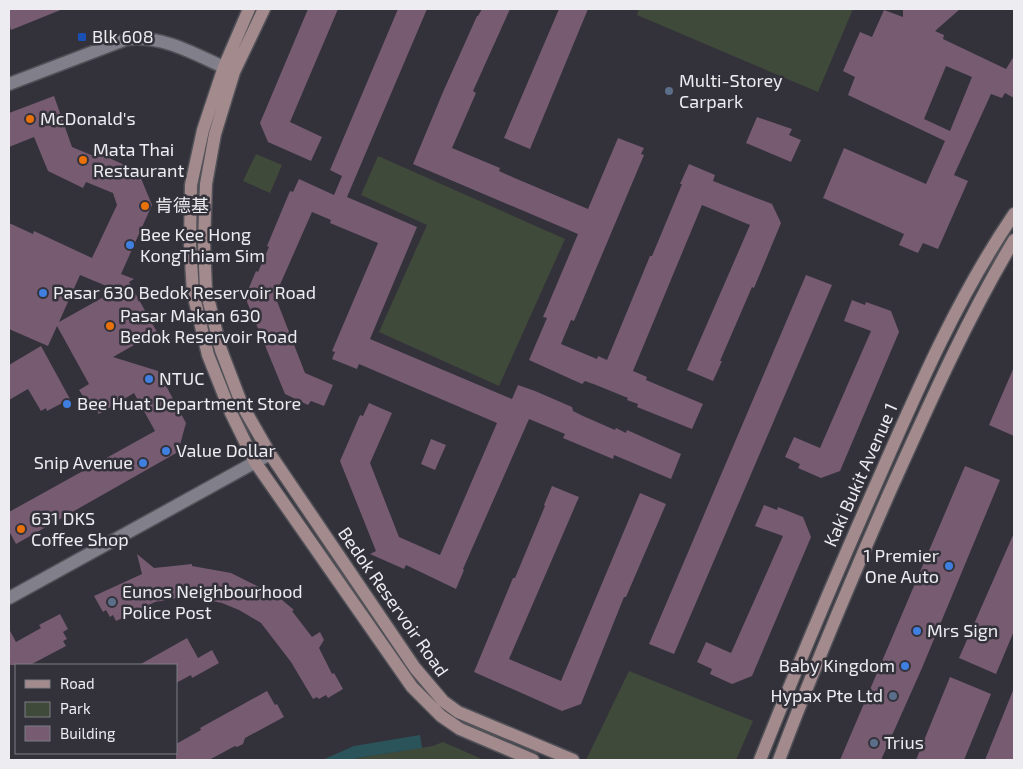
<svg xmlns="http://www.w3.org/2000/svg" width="1023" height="769" font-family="'Exo 2','Noto Sans SC',sans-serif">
<rect width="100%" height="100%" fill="#33323b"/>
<path fill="#404a3a" d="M 639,9 L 853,9 L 818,92 L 637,15 Z
M 256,154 L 282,165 L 270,193 L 243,181 Z
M 378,156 L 565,239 L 499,386 L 379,332 L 427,225 L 361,195 Z
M 629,671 L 753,721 L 736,760 L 586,760 Z
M 443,742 L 484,760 L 352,760 L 357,758 L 433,746 Z"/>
<path fill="#2a535a" d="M 420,735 L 422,748 L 357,758 L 352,760 L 322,760 L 354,746 Z"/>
<path fill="#765b71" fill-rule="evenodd" d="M 9,9 L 63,9 L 11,30 L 9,24 Z
M 308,9 L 338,9 L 290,122 L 322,137 L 311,161 L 268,142 L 260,123 Z
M 398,9 L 427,9 L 347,197 L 417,227 L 370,339 L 512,399 L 518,385 L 535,391 L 572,407 L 573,411 L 583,416 L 615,430 L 616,428 L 626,433 L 627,430 L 681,454 L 671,479 L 614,455 L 613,459 L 563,438 L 565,434 L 529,419 L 463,569 L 464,570 L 456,589 L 406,565 L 404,569 L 370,554 L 376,551 L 340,461 L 360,415 L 363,416 L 369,403 L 392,413 L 370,463 L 399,537 L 440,555 L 497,423 L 359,364 L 357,369 L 332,359 L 335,352 L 332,351 L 378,243 L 330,223 L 331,220 L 312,212 L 275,296 L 305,373 L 333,385 L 324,406 L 311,401 L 308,405 L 285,394 L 245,297 L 256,271 L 258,272 L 269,247 L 267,246 L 290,191 L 293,192 L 299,179 L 334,195 L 342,176 L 330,170 Z
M 482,9 L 510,9 L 473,91 L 476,93 L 452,148 L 500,168 L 499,171 L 517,179 L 588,209 L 618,138 L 644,148 L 641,154 L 644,155 L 574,321 L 571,320 L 561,344 L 597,359 L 598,356 L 607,360 L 650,256 L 652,256 L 682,184 L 680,184 L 689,164 L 715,175 L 713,181 L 772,204 L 781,223 L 754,288 L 752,287 L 720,361 L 722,361 L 713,381 L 687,370 L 750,225 L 702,205 L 633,371 L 647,377 L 646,380 L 703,404 L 692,429 L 637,407 L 638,404 L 627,400 L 628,398 L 596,385 L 585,381 L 582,384 L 529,360 L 547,318 L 543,317 L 578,234 L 413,164 L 443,92 L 477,16 L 478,16 Z
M 559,9 L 588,9 L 530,149 L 504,138 Z
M 903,9 L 960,9 L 935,31 L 944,35 L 943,39 L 1006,69 L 1014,56 L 1014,98 L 1005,93 L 1002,98 L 991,94 L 954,175 L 968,181 L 938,249 L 923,243 L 918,253 L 899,245 L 904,234 L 823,198 L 844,148 L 926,184 L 945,141 L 848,95 L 855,77 L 843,71 L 860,32 L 872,37 L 884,10 L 903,17 ZM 946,66 L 972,77 L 950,131 L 924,119 Z
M 54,96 L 72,147 L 96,157 L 98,153 L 138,171 L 152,205 L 121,274 L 134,279 L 129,282 L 157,332 L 113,357 L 158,371 L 186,423 L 178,452 L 16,544 L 9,531 L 9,512 L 155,431 L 134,393 L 99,414 L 95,409 L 92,410 L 79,390 L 89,384 L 57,326 L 48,346 L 9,329 L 9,223 L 33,234 L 34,231 L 92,258 L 117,205 L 113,193 L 86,182 L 83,188 L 48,171 L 34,137 L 9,147 L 9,113 ZM 80,275 L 116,290 L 59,322 Z
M 757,117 L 792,129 L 789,135 L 801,140 L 791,162 L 746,143 Z
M 806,275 L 832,285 L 674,654 L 649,644 Z
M 852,300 L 865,305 L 866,302 L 891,311 L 899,332 L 840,471 L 821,478 L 798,468 L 800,464 L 785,457 L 794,437 L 820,448 L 871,331 L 844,321 Z
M 41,346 L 70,399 L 47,411 L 46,408 L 41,411 L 28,389 L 9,400 L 9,365 Z
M 1014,367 L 1014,436 L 989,425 Z
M 431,439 L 446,445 L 435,470 L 421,464 Z
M 965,466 L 1000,480 L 922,668 L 881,760 L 840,760 Z
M 552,486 L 579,497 L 509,659 L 561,681 L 640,493 L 666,504 L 626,597 L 624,597 L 581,704 L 562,711 L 474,672 L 513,578 L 515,578 L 545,506 L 544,505 Z
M 764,505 L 777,510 L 778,507 L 803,517 L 811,537 L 752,676 L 732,684 L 710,674 L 712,669 L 697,662 L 706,642 L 731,653 L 783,536 L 755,526 Z
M 1014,533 L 1014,631 L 996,674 L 959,658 Z
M 137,554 L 154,568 L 192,564 L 192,566 L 231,573 L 267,591 L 269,589 L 294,610 L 292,611 L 312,637 L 320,632 L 324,640 L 319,648 L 332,674 L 334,673 L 343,689 L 328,698 L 326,695 L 319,699 L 317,697 L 313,699 L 291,662 L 261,623 L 239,610 L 222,603 L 192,597 L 177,598 L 155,602 L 116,621 L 113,615 L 110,617 L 106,610 L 103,612 L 94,596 L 142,574 Z
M 60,614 L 68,629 L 63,632 L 67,639 L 63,641 L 66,646 L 30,665 L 9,665 L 9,629 L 16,642 L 41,628 L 39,625 Z
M 187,638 L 198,658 L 212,650 L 219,663 L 192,678 L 191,675 L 176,683 L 176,665 L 139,665 Z
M 950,677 L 991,694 L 964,760 L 916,760 Z
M 1014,688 L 1014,760 L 985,760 Z
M 267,691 L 275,705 L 277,704 L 284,717 L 245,738 L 243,744 L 237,747 L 235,746 L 209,760 L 176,760 L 176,744 L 201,730 L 200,728 Z"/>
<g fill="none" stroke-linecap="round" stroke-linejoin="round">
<g stroke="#515158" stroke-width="15">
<path id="street" d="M 9,84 L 127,39 C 165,35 198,56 232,71
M 9,598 L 270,454"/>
</g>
<g stroke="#515158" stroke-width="15">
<path id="secondary" d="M 249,9 L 224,67 L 203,130 L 191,185 L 190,244 L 193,293 L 208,355 L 231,413 L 255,462 L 412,687 L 441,716 L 460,729 L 533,760
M 264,9 L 234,72 L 215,134 L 206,184 L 204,243 L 206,290 L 221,350 L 242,405 L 270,454 L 415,668 L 443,701 L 458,712 L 573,760
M 760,760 C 798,664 839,568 881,473 C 920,384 959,295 1014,214
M 779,760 C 812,672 849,585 887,498 C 926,411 965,322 1014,240"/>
</g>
<use href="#street" stroke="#81808a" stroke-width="12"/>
<use href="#secondary" stroke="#a38a8d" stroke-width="12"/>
</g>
<rect fill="#1a4fb4" stroke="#33323b" stroke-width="2" x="77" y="32" width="10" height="10" rx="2.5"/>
<g fill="#5c6f8a" stroke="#33323b" stroke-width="2">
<circle cx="669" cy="91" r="5"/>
<circle cx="112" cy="602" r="5"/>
<circle cx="893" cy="696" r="5"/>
<circle cx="874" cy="743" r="5"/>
</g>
<g fill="#e8710a" stroke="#33323b" stroke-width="2">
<circle cx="30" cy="119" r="5"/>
<circle cx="83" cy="160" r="5"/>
<circle cx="145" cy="206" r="5"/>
<circle cx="110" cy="326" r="5"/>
<circle cx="21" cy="529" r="5"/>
</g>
<g fill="#3f7fe0" stroke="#33323b" stroke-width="2">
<circle cx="130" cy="245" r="5"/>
<circle cx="43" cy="293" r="5"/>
<circle cx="149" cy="379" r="5"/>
<circle cx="67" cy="404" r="5"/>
<circle cx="166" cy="451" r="5"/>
<circle cx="143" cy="463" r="5"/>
<circle cx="949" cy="566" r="5"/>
<circle cx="917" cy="631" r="5"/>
<circle cx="905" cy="666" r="5"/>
</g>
<g text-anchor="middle" stroke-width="5" stroke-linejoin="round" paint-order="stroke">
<g font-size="18" fill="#ececf1" stroke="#33323b" text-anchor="start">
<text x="92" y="43">Blk 608</text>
<text x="679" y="87">Multi-Storey<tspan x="679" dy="21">Carpark</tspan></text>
<text x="40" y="125">McDonald's</text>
<text x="93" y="156">Mata Thai<tspan x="93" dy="21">Restaurant</tspan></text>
<text x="155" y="212">肯德基</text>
<text x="140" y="241">Bee Kee Hong<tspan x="140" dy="21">KongThiam Sim</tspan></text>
<text x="53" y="299">Pasar 630 Bedok Reservoir Road</text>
<text x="120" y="322">Pasar Makan 630<tspan x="120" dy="21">Bedok Reservoir Road</tspan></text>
<text x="159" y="385">NTUC</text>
<text x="77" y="410">Bee Huat Department Store</text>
<text x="176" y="457">Value Dollar</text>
<text x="133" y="469" text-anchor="end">Snip Avenue</text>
<text x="31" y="525">631 DKS<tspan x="31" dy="21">Coffee Shop</tspan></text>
<text x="939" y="562" text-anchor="end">1 Premier<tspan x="939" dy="21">One Auto</tspan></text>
<text x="122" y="598">Eunos Neighbourhood<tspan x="122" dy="21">Police Post</tspan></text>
<text x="927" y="637">Mrs Sign</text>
<text x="895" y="672" text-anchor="end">Baby Kingdom</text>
<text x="883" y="702" text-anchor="end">Hypax Pte Ltd</text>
<text x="884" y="749">Trius</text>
</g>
<g font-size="18" fill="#ececf1" stroke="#33323b">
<text transform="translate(861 475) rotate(-66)" y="6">Kaki Bukit Avenue 1</text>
<text transform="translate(393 602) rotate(55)" y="6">Bedok Reservoir Road</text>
</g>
</g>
<rect width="1023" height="769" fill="none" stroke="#ececf1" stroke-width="20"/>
<rect x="15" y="664" width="162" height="90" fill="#33323b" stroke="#7d7c84"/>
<rect x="25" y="680" width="25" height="8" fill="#a38a8d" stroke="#7d7c84"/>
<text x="60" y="689" font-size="15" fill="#ececf1">Road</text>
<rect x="25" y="702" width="25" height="15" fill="#404a3a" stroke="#7d7c84"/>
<text x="60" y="714" font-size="15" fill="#ececf1">Park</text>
<rect x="25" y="726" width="25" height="15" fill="#765b71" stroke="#7d7c84"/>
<text x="60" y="739" font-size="15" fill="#ececf1">Building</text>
</svg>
